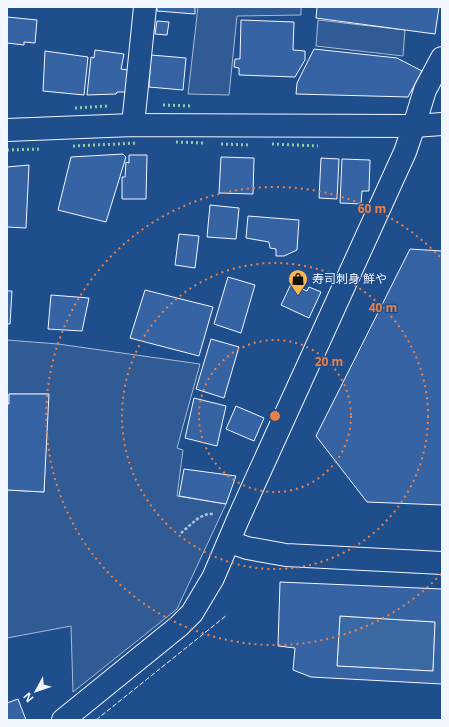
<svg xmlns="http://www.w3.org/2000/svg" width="449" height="727" font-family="'Open Sans','Noto Sans JP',sans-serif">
<rect width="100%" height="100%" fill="#1f4e8c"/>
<path fill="#305b95" stroke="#a8bbd7" d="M 198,7 L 301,7 L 301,15 L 237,16 L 229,95 L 188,94 Z
M 318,20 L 405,30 L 403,56 L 316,46 Z
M 7,340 L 58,344 L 200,364 L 177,448 L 183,450 L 177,496 L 226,504 L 177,609 L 73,692 L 71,626 L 7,638 L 7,490 L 44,492 L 48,394 L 9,394 L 9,404 L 7,404 Z"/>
<path fill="#3b69a3" stroke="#a8bbd7" d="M 340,616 L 435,622 L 433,671 L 337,666 Z"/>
<path fill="#3563a3" stroke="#f2f6ff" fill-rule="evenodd" d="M 157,7 L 195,7 L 195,14 L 157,11 Z
M 317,7 L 439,7 L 435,34 L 316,18 Z
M 7,17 L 37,20 L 35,43 L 24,42 L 24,45 L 7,43 Z
M 241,20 L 294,22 L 293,50 L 305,51 L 305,60 L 295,77 L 239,75 L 239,68 L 234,67 L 235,59 L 240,59 Z
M 157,21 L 169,22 L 167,35 L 155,34 Z
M 314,49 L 397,58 L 422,71 L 408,97 L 296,94 L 297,83 Z
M 95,50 L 124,54 L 121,69 L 128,70 L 126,92 L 117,92 L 116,94 L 87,95 L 91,57 L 94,58 Z
M 45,51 L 88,57 L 84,95 L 43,91 Z
M 151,55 L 186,58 L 183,90 L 149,87 Z
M 123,154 L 126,157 L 106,222 L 58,210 L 71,157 Z
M 129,155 L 147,155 L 146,199 L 122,199 L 122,177 L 125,177 L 126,162 L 129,163 Z
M 221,157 L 254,158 L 253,194 L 219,193 Z
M 321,158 L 339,159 L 337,199 L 319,198 Z
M 342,159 L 370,160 L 369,191 L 362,191 L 361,204 L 340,203 Z
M 29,165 L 26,228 L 7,227 L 7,167 Z
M 210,205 L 239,208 L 236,239 L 207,237 Z
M 248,216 L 299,220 L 297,250 L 284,256 L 276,256 L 276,249 L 270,248 L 269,242 L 246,238 Z
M 179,234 L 199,236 L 195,268 L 175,265 Z
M 410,249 L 442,251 L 442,505 L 367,502 L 316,436 Z
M 228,277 L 255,285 L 241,333 L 214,324 Z
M 291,284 L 307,291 L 309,287 L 321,292 L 309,318 L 281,305 Z
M 145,290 L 213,307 L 199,356 L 130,338 Z
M 7,291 L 12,291 L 10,324 L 7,324 Z
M 51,295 L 89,298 L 82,331 L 48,329 Z
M 211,339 L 239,347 L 224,398 L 196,389 Z
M 9,394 L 49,394 L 44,492 L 7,490 L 7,404 L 9,404 Z
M 194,398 L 226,406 L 217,446 L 185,438 Z
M 236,406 L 264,418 L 254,441 L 226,429 Z
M 184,469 L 236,476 L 226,504 L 179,496 Z
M 280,582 L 442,589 L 442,684 L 311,677 L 293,670 L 295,648 L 278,646 ZM 340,616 L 435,622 L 433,671 L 337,666 Z
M 18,699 L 26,720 L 7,720 L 7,703 Z"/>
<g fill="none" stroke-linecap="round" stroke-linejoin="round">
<g stroke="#f2f6ff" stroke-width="24">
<path id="minor" d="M 133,125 L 145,7
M 414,126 L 425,90 L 442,58"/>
</g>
<g stroke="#f2f6ff" stroke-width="24">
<path id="tertiary" d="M 7,130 L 133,125 L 414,126 L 442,124
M 230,542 L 247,548 L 286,555 L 442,563
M 63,720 L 179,626 L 192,613 L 213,578 L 239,517 L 405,152 L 414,126"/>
</g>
<path stroke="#b3c4dc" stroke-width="2.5" stroke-dasharray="3 2" stroke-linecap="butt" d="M 181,533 C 191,525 200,513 213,514"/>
<use href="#minor" stroke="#1f4e8c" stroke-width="22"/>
<use href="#tertiary" stroke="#1f4e8c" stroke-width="22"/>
<path stroke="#97c8a6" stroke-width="3" stroke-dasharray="2 3" stroke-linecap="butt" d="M 163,105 L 193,106
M 75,108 L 108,106
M 176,142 L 204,143
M 221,144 L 250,145
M 272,144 L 318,146
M 73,146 L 138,143
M 7,150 L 42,149"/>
<path stroke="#f2f6ff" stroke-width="1" stroke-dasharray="5 2" stroke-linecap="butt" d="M 96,720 L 227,615"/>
</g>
<g fill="none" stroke="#ea8049" stroke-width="2" stroke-dasharray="2 4">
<circle cx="275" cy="416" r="76"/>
<circle cx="275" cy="416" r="153"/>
<path d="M441 574A229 229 0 1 1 441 258"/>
</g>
<defs>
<g id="shop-pin" transform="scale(1)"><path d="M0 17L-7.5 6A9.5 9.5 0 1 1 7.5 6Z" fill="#ffb74d" stroke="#1f4e8c"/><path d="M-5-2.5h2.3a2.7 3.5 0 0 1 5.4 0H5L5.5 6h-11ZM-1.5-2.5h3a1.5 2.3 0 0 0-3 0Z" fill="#111"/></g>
</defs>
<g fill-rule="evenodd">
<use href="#shop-pin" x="298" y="279"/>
</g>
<g text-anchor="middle" stroke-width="3" stroke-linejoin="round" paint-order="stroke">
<g font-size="12" fill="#f2f6ff" stroke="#1f4e8c" text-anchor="start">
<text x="312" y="283">寿司刺身 鮮や</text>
</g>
</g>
<circle cx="275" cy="416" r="6" fill="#ea8049" stroke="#1f4e8c" stroke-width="2"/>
<g font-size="12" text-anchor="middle" font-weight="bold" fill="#ea8049" stroke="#1f4e8c" stroke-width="3" stroke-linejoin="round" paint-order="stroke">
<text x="372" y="213">60 m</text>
<text x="383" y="312">40 m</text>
<text x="329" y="366">20 m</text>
</g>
<rect width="449" height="727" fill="none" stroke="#f2f6ff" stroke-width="16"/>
<g transform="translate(36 691) rotate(230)" stroke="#1f4e8c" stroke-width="3" paint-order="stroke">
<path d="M0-3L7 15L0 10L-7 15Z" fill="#f2f6ff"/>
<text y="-6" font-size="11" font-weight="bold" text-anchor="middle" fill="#f2f6ff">N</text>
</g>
</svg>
